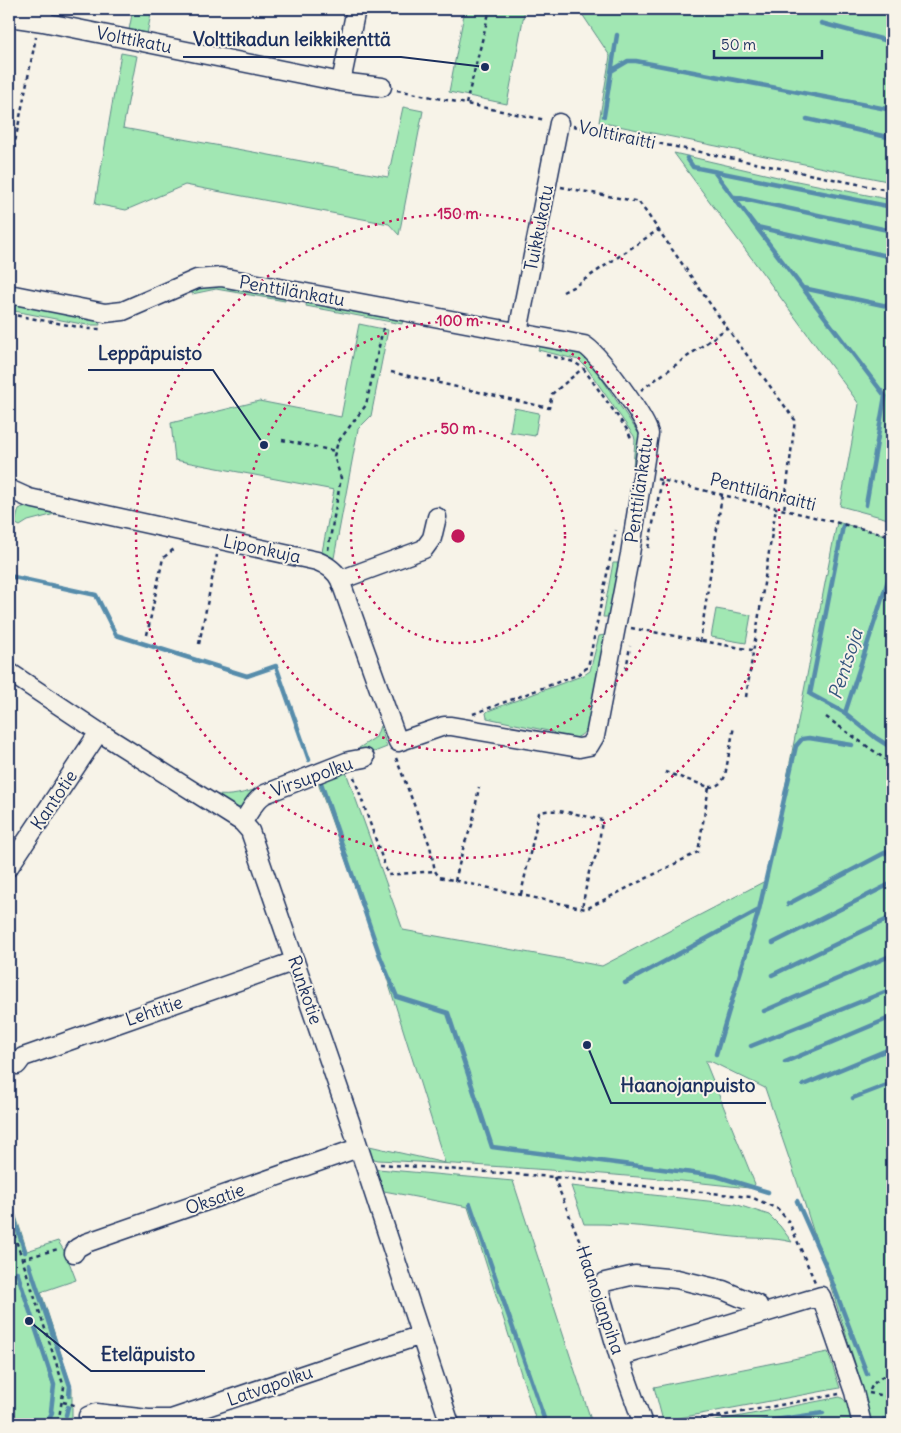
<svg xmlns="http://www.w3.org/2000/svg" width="901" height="1433" font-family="Delius,sans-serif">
<rect width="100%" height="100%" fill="#f7f3e8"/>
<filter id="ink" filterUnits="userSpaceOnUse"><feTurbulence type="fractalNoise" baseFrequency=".02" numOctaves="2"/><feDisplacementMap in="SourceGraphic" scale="10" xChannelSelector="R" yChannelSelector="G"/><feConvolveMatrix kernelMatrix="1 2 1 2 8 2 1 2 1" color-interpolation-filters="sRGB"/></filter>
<g filter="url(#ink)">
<path fill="#a1e7b3" stroke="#5e8b88" d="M 133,9 L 152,9 L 147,34 L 129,30 Z
M 465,9 L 525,9 L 507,104 L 449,92 Z
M 557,9 L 892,9 L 892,182 L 599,122 L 610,56 L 582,14 Z
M 121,53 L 137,56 L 123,128 L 388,177 L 403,107 L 423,111 L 399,235 L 389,224 L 185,185 L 126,210 L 95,204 Z
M 674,153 L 782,178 L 892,200 L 892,520 L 840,506 L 859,404 Z
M 212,284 L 285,296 L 285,301 L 216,289 L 192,294 L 192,290 Z
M 307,301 L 403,319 L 402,324 L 306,306 Z
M 9,303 L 99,321 L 100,325 L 87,325 L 9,310 Z
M 359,324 L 388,330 L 371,416 L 358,429 L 334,558 L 322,552 L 334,490 L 175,460 L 171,423 L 259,401 L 341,417 Z
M 540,344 L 579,352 L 590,361 L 641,437 L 638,469 L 633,468 L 635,440 L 634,436 L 587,368 L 579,360 L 538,350 Z
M 514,408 L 539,413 L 535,436 L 510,432 Z
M 25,506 L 55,514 L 28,521 L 20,526 L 16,524 L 15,523 L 19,509 Z
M 837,522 L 892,537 L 892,1424 L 868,1424 L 860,1379 L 805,1205 L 765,1088 L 710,1061 L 705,1061 L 755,1184 L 753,1187 L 749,1188 C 625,1174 502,1166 378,1160 L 370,1158 L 365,1145 L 445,1163 L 380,956 L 318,783 L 346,772 L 403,930 L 602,966 L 767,880 Z
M 613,563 L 620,563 L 609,617 L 603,617 Z
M 716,609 L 751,615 L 746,643 L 711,637 Z
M 605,635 L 587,729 C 579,741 563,742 553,732 L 487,718 L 486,713 L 488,711 L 584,675 L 590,671 L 599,636 Z
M 380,726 L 387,747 L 364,756 L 361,755 L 359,748 L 376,737 Z
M 254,790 C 250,799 247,809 236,809 L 210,793 C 224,798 240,794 254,790 Z
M 378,1169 L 513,1181 L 591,1420 L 598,1424 L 537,1424 L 468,1207 L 384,1191 L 376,1171 Z
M 571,1186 L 735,1204 L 769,1215 L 780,1226 L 792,1242 C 773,1237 754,1239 734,1237 C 684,1232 635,1223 584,1224 Z
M 9,1194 L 27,1251 L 58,1241 L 66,1254 L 76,1280 L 41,1292 L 72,1388 L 72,1424 L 9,1424 Z
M 828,1352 L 840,1388 L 663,1421 L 654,1387 Z
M 840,1397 C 849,1401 852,1412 852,1422 L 837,1422 L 818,1424 L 700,1424 Z"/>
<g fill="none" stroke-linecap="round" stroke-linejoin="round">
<path stroke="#578cab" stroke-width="4.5" d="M 821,23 L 892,42
M 611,71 L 628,61 L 636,61 L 892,110
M 604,116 L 617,35
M 807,119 L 892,138
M 687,158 L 693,167 L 892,207
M 715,173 L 885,396 L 866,505
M 735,197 L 892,231
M 757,227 L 892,257
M 803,288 L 892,307
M 843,526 L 810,694 L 845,713
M 892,568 L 845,713 L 876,738 L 892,748
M 9,576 L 96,595 L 116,635 L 247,676 L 276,666 L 309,760
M 890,727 L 892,722
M 321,783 L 380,956 L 397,997 L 448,1013 L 492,1147 L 716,1176 L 768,1192
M 788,904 L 892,849
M 773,943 L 892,883
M 772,975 L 892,917
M 625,983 L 759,910
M 764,1011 L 892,955
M 751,1046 L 892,989
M 716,1054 L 759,910 L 796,746 L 802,739 L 809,738 L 852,745
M 785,1062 L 892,1017
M 803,1085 L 892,1048
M 853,1098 L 892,1083
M 797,1201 L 826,1266 L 867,1374
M 9,1203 L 25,1252
M 470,1204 L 546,1424
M 29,1264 L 70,1386 L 69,1396
M 17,1272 L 54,1385 L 51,1411
M 66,1415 L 68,1407
M 884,1419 L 892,1422
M 48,1424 L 52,1412
M 748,1424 L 823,1413"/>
<g stroke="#1b2f5e" stroke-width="21">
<path id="street" d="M 43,9 L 43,22 L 341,82 L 356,9
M 9,17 L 43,22
M 341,82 L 382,87
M 9,294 L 105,313 L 123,311 L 197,279 L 221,277 L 584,345 C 597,351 648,421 649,434 L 630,554 L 595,736 L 589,746 L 579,748 L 451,726 L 444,726 L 398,742 L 340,580 C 335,570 327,565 317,561 L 29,498 L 9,489
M 518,332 L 559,123
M 340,580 L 424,549 L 432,538 L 437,517
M 9,672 L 99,732 L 242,822 L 250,831 L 352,1127 L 450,1424
M 242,822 C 250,813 254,800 265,794 L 349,761 L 365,758
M 9,867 L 99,732
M 17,1065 L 23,1057 L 29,1055 L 295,961
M 74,1253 L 77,1248 L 86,1243 L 358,1148
M 619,1357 L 821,1296 L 854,1392 L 862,1424
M 88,1416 L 96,1413 L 148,1419 L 171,1419 L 421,1335
M 643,1424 L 619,1357 L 599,1289 L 605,1282 L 635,1275 L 677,1279 L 723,1290 L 758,1305 L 761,1314"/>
</g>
<path stroke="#1b2f5e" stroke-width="2.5" stroke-dasharray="4 4" stroke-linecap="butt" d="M 397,90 L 546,120
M 466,104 L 490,9
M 573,126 L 892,191
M 9,172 L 36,37
M 561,187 L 639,202 L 727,328 L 795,420 L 784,510
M 563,292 L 575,286 L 658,230
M 9,314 L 89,329 L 103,329
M 546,355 L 574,362 L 583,368 L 628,431 L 632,441
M 391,372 L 549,408 L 552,394 L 583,368
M 438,382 L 439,377
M 641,390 L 727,328
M 282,440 L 335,451
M 657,479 L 892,536
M 9,519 L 14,508
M 648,548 L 662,480
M 328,550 L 341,478 L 334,456 L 338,442 L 366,405 L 384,324
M 631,628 L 752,650
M 147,635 L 163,558 L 174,549 L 175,546
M 700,642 L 722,495
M 199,644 L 217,555
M 626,670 L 630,646
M 746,697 L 776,508
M 473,714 L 577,675 L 588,667 L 616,530
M 826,717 L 892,764
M 396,758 L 430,846 L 435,871 L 439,877 L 586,909 L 698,852 L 709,787 L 665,772
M 354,777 L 388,875 L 435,871
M 709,787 C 717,787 722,783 725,776 L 734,726
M 455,881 L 464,845 L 472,825 L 479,787
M 521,894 L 539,813 C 553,806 587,817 602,820 L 598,851 L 589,872 L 582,908
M 380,1164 L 554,1177 L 751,1197 L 778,1209 L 789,1222 L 815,1282
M 554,1177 L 593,1274
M 9,1219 L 64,1387 L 58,1424
M 22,1259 L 58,1249
M 870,1390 L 873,1384 L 892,1369
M 869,1393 L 892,1397
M 63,1402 L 78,1406
M 678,1424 L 839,1394"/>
<use href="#street" stroke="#f7f3e8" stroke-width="18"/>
</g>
</g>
<g fill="none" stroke="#c2185b" stroke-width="2.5" stroke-dasharray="2.5 5">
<circle cx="458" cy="536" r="107"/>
<circle cx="458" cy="536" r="215"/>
<circle cx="458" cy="536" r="322"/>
</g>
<g text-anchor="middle" stroke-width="4" stroke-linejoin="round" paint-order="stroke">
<g font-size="18" fill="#1b2f5e" stroke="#f7f3e8">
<text transform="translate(134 40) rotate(11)" y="6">Volttikatu</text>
<text transform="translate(617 135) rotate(12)" y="6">Volttiraitti</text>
<text transform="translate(539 228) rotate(-79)" y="6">Tuikkukatu</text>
<text transform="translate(292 291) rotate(10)" y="6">Penttilänkatu</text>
<text transform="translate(639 490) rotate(-82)" y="6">Penttilänkatu</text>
<text transform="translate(763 492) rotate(14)" y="6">Penttilänraitti</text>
<text transform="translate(262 549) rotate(12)" y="6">Liponkuja</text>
<text transform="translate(312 777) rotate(-20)" y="6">Virsupolku</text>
<text transform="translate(54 800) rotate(-56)" y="6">Kantotie</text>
<text transform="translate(305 990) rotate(71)" y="6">Runkotie</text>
<text transform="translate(154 1011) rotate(-19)" y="6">Lehtitie</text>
<text transform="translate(215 1199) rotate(-19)" y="6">Oksatie</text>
<text transform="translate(600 1300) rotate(71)" y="6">Haanojanpiha</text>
<text transform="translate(270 1386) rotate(-19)" y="6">Latvapolku</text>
</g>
<g font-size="19" font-style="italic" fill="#34567e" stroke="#f7f3e8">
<text transform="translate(845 664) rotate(-72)" y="7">Pentsoja</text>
</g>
</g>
<circle cx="458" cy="536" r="8" fill="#c2185b" stroke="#f7f3e8" stroke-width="2.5"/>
<g font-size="15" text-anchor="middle" font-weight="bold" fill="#c2185b" stroke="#f7f3e8" stroke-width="4" stroke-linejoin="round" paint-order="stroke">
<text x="458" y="219">150 m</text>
<text x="458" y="326">100 m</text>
<text x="458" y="434">50 m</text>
</g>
<path fill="none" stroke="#1b2f5e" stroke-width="2" d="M485 67L401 57H183M264 445L213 370H88M587 1045L611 1103H766M29 1321L91 1371H205"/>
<g fill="#1b2f5e" stroke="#f7f3e8" stroke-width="2">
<circle cx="485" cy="67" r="5"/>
<circle cx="264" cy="445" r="5"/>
<circle cx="587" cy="1045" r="5"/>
<circle cx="29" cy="1321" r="5"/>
</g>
<g font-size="19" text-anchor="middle" font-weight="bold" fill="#1b2f5e" stroke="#f7f3e8" stroke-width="4" stroke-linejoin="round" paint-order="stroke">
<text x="292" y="46">Volttikadun leikkikenttä</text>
<text x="150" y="360">Leppäpuisto</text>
<text x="688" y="1092">Haanojanpuisto</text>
<text x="148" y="1361">Eteläpuisto</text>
</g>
<rect width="901" height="1433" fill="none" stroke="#f7f3e8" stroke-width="30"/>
<rect x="15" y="15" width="871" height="1403" fill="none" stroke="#1b2f5e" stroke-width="2" filter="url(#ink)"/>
<path d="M714 50v8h108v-8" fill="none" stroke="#1b2f5e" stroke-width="2.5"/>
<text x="721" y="50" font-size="15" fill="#1b2f5e" stroke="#f7f3e8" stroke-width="4" paint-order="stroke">50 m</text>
</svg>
